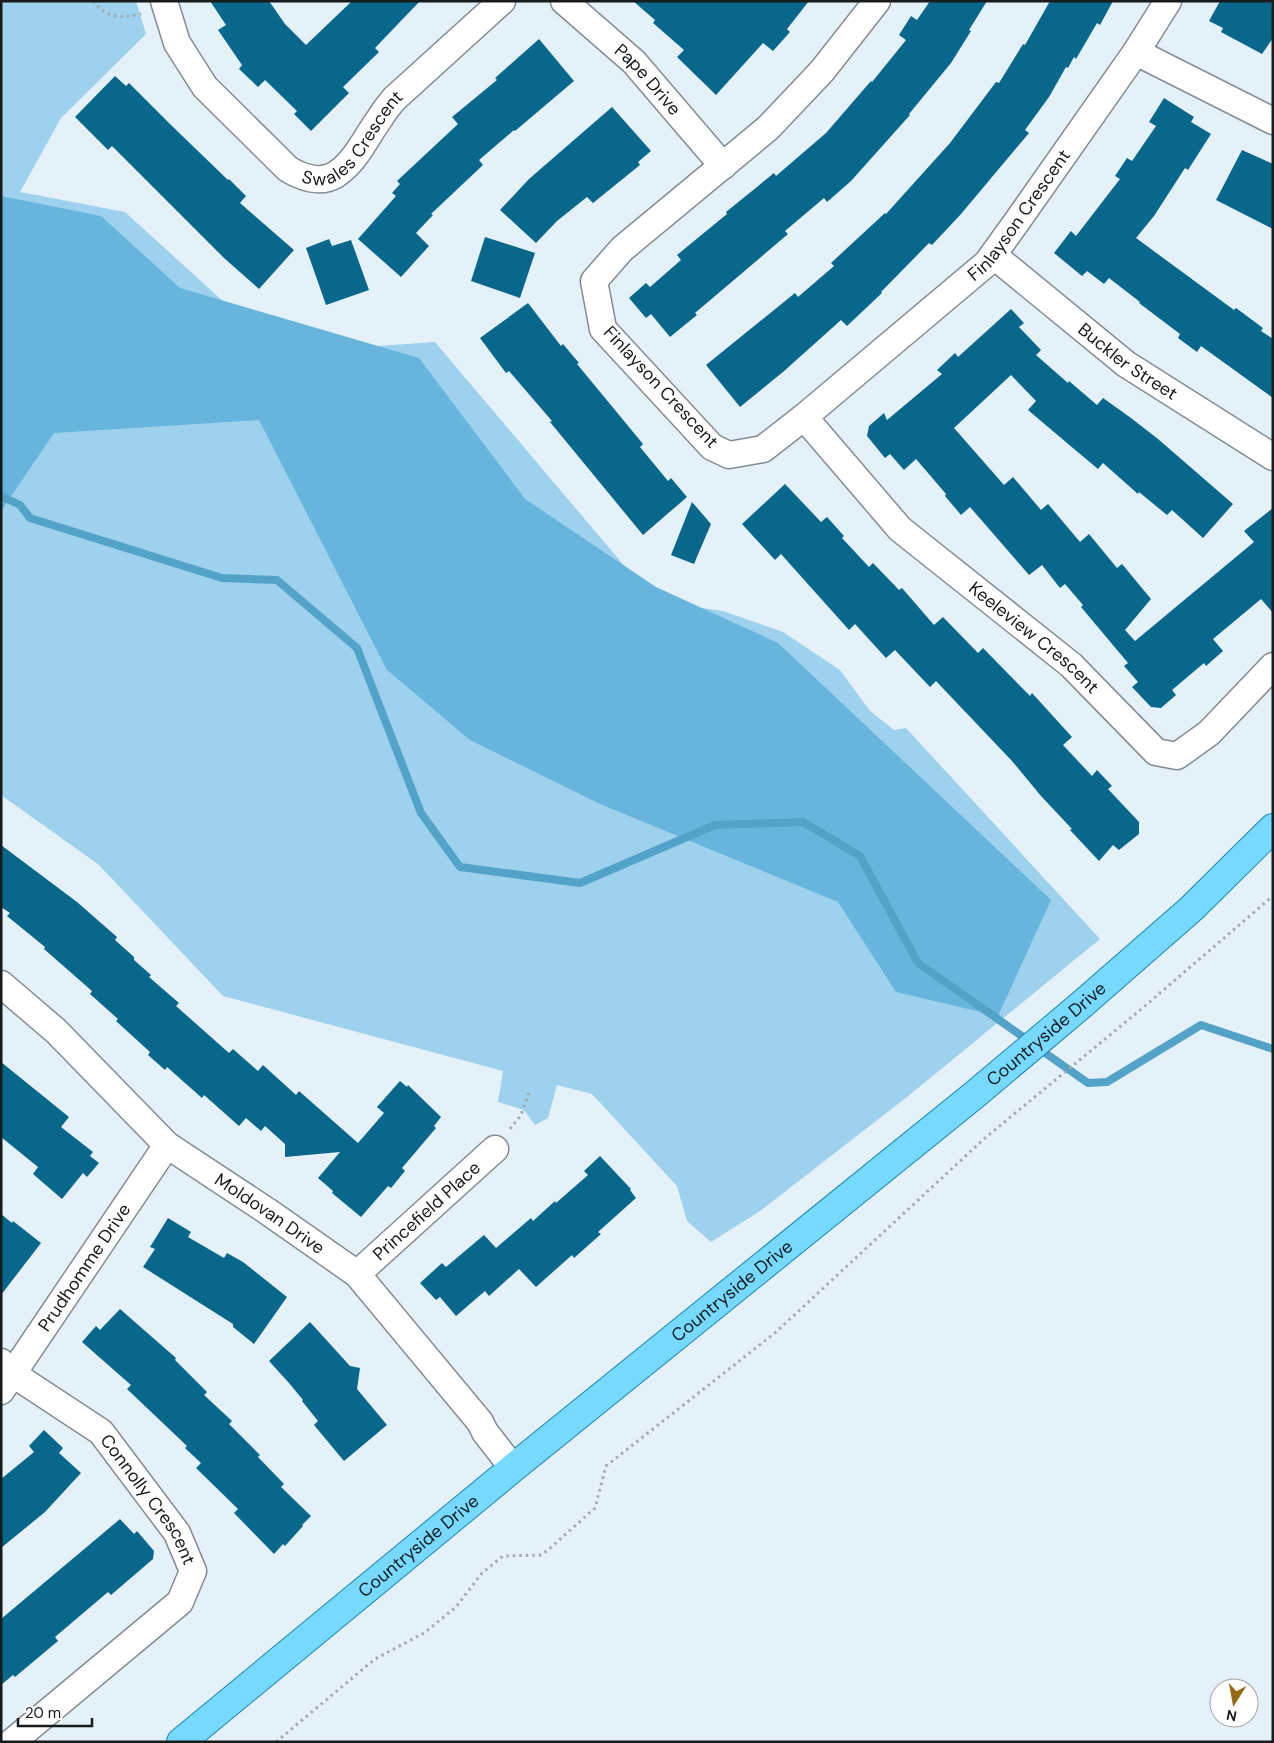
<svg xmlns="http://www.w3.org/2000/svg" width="1274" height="1743" font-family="'DM Sans',sans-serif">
<rect width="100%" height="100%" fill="#e5f1f8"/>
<path fill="#9dd1ed" d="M 1,1 L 136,1 L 146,34 L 61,118 L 20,192 L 125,212 L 280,353 L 435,342 L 654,601 L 723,611 L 783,632 L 840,670 L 870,711 L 894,730 L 906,728 L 1100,939 L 907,1097 L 760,1211 L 711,1242 L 687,1221 L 677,1186 L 592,1094 L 557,1085 L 548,1118 L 535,1125 L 524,1110 L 498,1102 L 503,1071 L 223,996 L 98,864 L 1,795 Z"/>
<path fill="#67b5dc" d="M 1,196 L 101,216 L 180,288 L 419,358 L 525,499 L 656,587 L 778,643 L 1051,900 L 998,1016 L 896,992 L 838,902 L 600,804 L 470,740 L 387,670 L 259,420 L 54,433 L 1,511 Z"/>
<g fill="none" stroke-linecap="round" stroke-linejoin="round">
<path stroke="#53a2c8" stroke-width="8" d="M 1,496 L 20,505 L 30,518 L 222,578 L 277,580 L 357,648 L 421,813 L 460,867 L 580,883 L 715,825 L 803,822 L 860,856 L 918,963 L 1029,1041
M 1038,1048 L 1088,1083 L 1107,1082 L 1201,1025 L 1273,1049"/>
</g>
<path fill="#08678b" d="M 210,1 L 269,1 L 285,24 L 306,45 L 352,1 L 420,1 L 375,48 L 379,52 L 343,87 L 349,93 L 311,131 L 294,114 L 297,111 L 265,80 L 258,87 L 239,69 L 242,65 L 218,30 L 226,25 Z
M 633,1 L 809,1 L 787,29 L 790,32 L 773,51 L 763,43 L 716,95 L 677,57 L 684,50 L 653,23 L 655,20 Z
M 930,1 L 987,1 L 969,30 L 971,31 L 951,63 L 909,114 L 910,115 L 876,153 L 851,181 L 827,202 L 824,198 L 785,231 L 788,234 L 695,313 L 697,315 L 670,337 L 651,314 L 646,318 L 629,298 L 646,283 L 650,287 L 681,260 L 677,255 L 727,214 L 726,212 L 774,173 L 776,176 L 826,133 L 871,81 L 872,82 L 906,40 L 899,35 L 911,16 L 917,20 Z
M 1050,1 L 1113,1 L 1100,25 L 1097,23 L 1076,59 L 1074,57 L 1068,68 L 1066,67 L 1049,97 L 1025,130 L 1029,133 L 961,214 L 932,245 L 929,243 L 881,292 L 882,293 L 847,326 L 841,320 L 783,372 L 740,407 L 706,365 L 795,293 L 798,297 L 834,266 L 831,263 L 885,213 L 886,214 L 950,143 L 996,82 L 999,83 L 1023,44 L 1025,45 Z
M 1220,1 L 1273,1 L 1273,38 L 1262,54 L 1221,32 L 1223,28 L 1209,21 Z
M 539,39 L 574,81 L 515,131 L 514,130 L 479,160 L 483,165 L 431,214 L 433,215 L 416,233 L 429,246 L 401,277 L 358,239 L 396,196 L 392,193 L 400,184 L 397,181 L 458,124 L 452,117 L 497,80 L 495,78 Z
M 115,76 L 126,86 L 129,83 L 172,126 L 228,180 L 229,179 L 246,196 L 240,203 L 294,250 L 259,289 L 224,258 L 112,146 L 108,150 L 75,117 Z
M 1164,98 L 1194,117 L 1191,122 L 1211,134 L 1188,170 L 1185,168 L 1154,216 L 1136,238 L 1234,310 L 1236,308 L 1263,328 L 1261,331 L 1273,339 L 1273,398 L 1201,346 L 1197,352 L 1178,338 L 1180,334 L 1139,303 L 1140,302 L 1109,278 L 1104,284 L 1087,271 L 1082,276 L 1054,253 L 1071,231 L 1076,236 L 1120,179 L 1115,176 L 1127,158 L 1132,161 L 1156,126 L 1149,122 Z
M 612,107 L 651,151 L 638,162 L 640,165 L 593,203 L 587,197 L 557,221 L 536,243 L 500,210 L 529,179 Z
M 1242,150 L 1273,164 L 1273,229 L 1216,200 Z
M 485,237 L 535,253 L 520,298 L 471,281 Z
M 329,239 L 332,246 L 351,240 L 369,290 L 326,305 L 306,248 Z
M 528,303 L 561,346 L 563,344 L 579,363 L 577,364 L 643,444 L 640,447 L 668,481 L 671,478 L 687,497 L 643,535 L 550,422 L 552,421 L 509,371 L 506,373 L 480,338 Z
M 1011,309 L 1024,323 L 1019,327 L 1041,350 L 1036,355 L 1068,383 L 1069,381 L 1097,405 L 1103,398 L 1131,418 L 1158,439 L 1233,504 L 1203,538 L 1172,510 L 1167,515 L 1139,492 L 1138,494 L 1103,463 L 1098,469 L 1067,443 L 1028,410 L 1036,401 L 1011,375 L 954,428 L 1004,485 L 1013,477 L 1041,510 L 1048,504 L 1080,542 L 1089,534 L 1117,568 L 1122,564 L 1151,599 L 1125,630 L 1135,641 L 1254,542 L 1244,531 L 1273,508 L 1273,613 L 1261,599 L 1213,639 L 1223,651 L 1206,666 L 1204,663 L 1172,690 L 1176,695 L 1161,708 L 1151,707 L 1132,687 L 1138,682 L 1124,666 L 1128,663 L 1081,607 L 1083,605 L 1065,584 L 1060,588 L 1042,565 L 1029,575 L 970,507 L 961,515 L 945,496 L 946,494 L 916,459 L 904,470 L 890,454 L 885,458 L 867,436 L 869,426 L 884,413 L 887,420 L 942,374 L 937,370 L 955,353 L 958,357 Z
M 785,484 L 821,522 L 827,517 L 844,536 L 842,538 L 869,567 L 873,563 L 899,590 L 902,588 L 934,625 L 943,617 L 978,653 L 983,648 L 1030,696 L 1032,693 L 1072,737 L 1063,745 L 1092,776 L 1097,770 L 1112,786 L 1108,789 L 1139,822 L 1139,834 L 1119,850 L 1113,845 L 1099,861 L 1070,830 L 1072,829 L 1041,796 L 1012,761 L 936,681 L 930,687 L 895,650 L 886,658 L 855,624 L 849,630 L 781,554 L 775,560 L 742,524 Z
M 692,502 L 711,524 L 694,564 L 671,555 Z
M 1,845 L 77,902 L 117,937 L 115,940 L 134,957 L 134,960 L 151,975 L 149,977 L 179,1003 L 176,1006 L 229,1053 L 233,1049 L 258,1071 L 263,1065 L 296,1095 L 299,1091 L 358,1143 L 384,1113 L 377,1107 L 400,1081 L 407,1087 L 408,1085 L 441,1117 L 434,1126 L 436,1128 L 402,1168 L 405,1171 L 391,1188 L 388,1186 L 361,1217 L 332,1193 L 333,1191 L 318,1178 L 340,1152 L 285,1157 L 285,1144 L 265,1126 L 261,1131 L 246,1118 L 239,1126 L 204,1095 L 202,1098 L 167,1067 L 165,1070 L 148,1055 L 150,1052 L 116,1021 L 118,1019 L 90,994 L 92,991 L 44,949 L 45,947 L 7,916 L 10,913 L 1,907 Z
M 1,1062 L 69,1117 L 61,1127 L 93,1152 L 90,1156 L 99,1163 L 87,1177 L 83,1173 L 62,1199 L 33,1174 L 38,1167 L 1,1137 Z
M 600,1156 L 631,1189 L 630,1190 L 636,1198 L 598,1232 L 601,1234 L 574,1258 L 572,1255 L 536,1287 L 519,1269 L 489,1296 L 485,1291 L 456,1316 L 440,1297 L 436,1300 L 420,1283 L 442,1263 L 446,1267 L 484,1235 L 496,1248 L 531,1218 L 533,1221 L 555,1201 L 556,1203 L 588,1175 L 584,1171 Z
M 1,1214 L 12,1223 L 13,1221 L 41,1243 L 1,1295 Z
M 168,1218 L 191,1232 L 188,1237 L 224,1258 L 227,1253 L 243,1262 L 287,1297 L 254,1344 L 233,1327 L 233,1324 L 143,1267 L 155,1249 L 150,1247 Z
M 120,1309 L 176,1358 L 175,1360 L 207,1392 L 204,1395 L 232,1421 L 229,1424 L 260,1455 L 258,1457 L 284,1484 L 281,1487 L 311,1516 L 302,1525 L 303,1526 L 285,1546 L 283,1544 L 274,1554 L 234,1513 L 238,1509 L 196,1468 L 201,1463 L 185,1448 L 187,1446 L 127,1389 L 131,1385 L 82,1342 L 96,1326 L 100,1330 Z
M 310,1322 L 350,1366 L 360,1368 L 357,1389 L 387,1425 L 344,1461 L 314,1425 L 318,1421 L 302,1401 L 303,1400 L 289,1383 L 269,1361 Z
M 44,1430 L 63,1448 L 59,1453 L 81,1473 L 45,1512 L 1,1548 L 1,1479 L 34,1452 L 29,1446 Z
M 120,1519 L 134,1534 L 137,1531 L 154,1551 L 153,1559 L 111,1595 L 108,1592 L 55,1637 L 58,1641 L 15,1677 L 13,1675 L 1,1685 L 1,1619 Z"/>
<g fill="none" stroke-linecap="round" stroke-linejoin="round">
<g stroke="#828d93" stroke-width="29">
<g id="minor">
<path id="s1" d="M 164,1 L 177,43 L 205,87 L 288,169 C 301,177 320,184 335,175 C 356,162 366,137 380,118 C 384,111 389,105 394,99 L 502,1"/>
<path id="s2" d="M 564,1 L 634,62 L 723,166"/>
<path id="s3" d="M 877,1 L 822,71 L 768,128 L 622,249 L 594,281 L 603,329 L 712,447 L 729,455 L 763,449 L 804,417 L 987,263 L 1018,220 L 1136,52 L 1168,1"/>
<path d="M 1136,52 L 1273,121"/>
<path id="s4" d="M 993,255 L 1126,364 L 1273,457"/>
<path id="s5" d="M 804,417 L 900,529 L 1071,665 L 1156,752 L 1177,756 L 1209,733 L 1273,666"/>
<path id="s6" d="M 1,984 L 56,1031 L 167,1145 L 267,1211 L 357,1274 L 480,1422 L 485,1432 L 513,1468"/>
<path id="s7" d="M 357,1274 L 495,1149"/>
<path id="s8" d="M 1,1362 L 13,1374 L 101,1432 L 177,1533 L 193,1571 L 180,1602 L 12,1742"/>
<path id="s9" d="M 1,1391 L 167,1145"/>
</g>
</g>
<g stroke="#1a86b0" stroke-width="30">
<g id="major">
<path id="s10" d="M 181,1742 L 513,1468 L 973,1096 L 1080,1006 L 1191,909 L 1273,828"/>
</g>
</g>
<path stroke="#a1aab0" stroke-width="3" stroke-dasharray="2.5 4" stroke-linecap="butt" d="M 93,1 C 108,19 120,18 141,14
M 510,1129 L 521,1115 L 530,1090
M 276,1742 L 375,1659 L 424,1633 L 456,1607 L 482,1573 L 503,1556 L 541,1555 L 548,1550 L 595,1508 L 606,1466 L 776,1332 L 985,1138 L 1139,1011 L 1273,896"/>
<use href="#minor" stroke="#fff" stroke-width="26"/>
<use href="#major" stroke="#77d9fe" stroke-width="28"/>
</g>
<g text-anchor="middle" stroke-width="5" stroke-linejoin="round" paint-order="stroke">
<g font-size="18" fill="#171b1e" stroke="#fff">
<text dy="6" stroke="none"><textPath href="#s2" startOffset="115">Pape Drive</textPath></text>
<text dy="6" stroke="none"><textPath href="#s1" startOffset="298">Swales Crescent</textPath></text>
<text dy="6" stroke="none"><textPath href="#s3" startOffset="1011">Finlayson Crescent</textPath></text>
<text dy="6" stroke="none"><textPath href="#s4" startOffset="172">Buckler Street</textPath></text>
<text transform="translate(661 387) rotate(47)" y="6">Finlayson Crescent</text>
<text dy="6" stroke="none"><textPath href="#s5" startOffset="320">Keeleview Crescent</textPath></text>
<text dy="6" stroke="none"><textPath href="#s10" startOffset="1118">Countryside Drive</textPath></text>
<text dy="6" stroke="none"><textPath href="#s7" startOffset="94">Princefield Place</textPath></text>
<text dy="6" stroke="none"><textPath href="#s6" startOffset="355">Moldovan Drive</textPath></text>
<text dy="6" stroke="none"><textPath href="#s9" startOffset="149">Prudhomme Drive</textPath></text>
<text dy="6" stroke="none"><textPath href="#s10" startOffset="712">Countryside Drive</textPath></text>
<text dy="6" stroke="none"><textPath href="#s8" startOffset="205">Connolly Crescent</textPath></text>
<text dy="6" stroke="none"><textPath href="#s10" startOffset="308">Countryside Drive</textPath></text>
</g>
</g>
<rect width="1274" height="1743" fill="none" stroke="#171b1e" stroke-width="5"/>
<g transform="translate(1234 1703) rotate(191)"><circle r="24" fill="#ffffff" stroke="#a2a4a5"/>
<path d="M0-4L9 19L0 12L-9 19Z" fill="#936b14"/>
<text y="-8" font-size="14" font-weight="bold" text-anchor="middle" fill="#171b1e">N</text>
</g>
<path d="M18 1718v8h74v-8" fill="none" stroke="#171b1e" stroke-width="2.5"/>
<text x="25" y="1718" font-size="15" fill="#171b1e" stroke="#ffffff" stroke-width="4" paint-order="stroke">20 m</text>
</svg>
